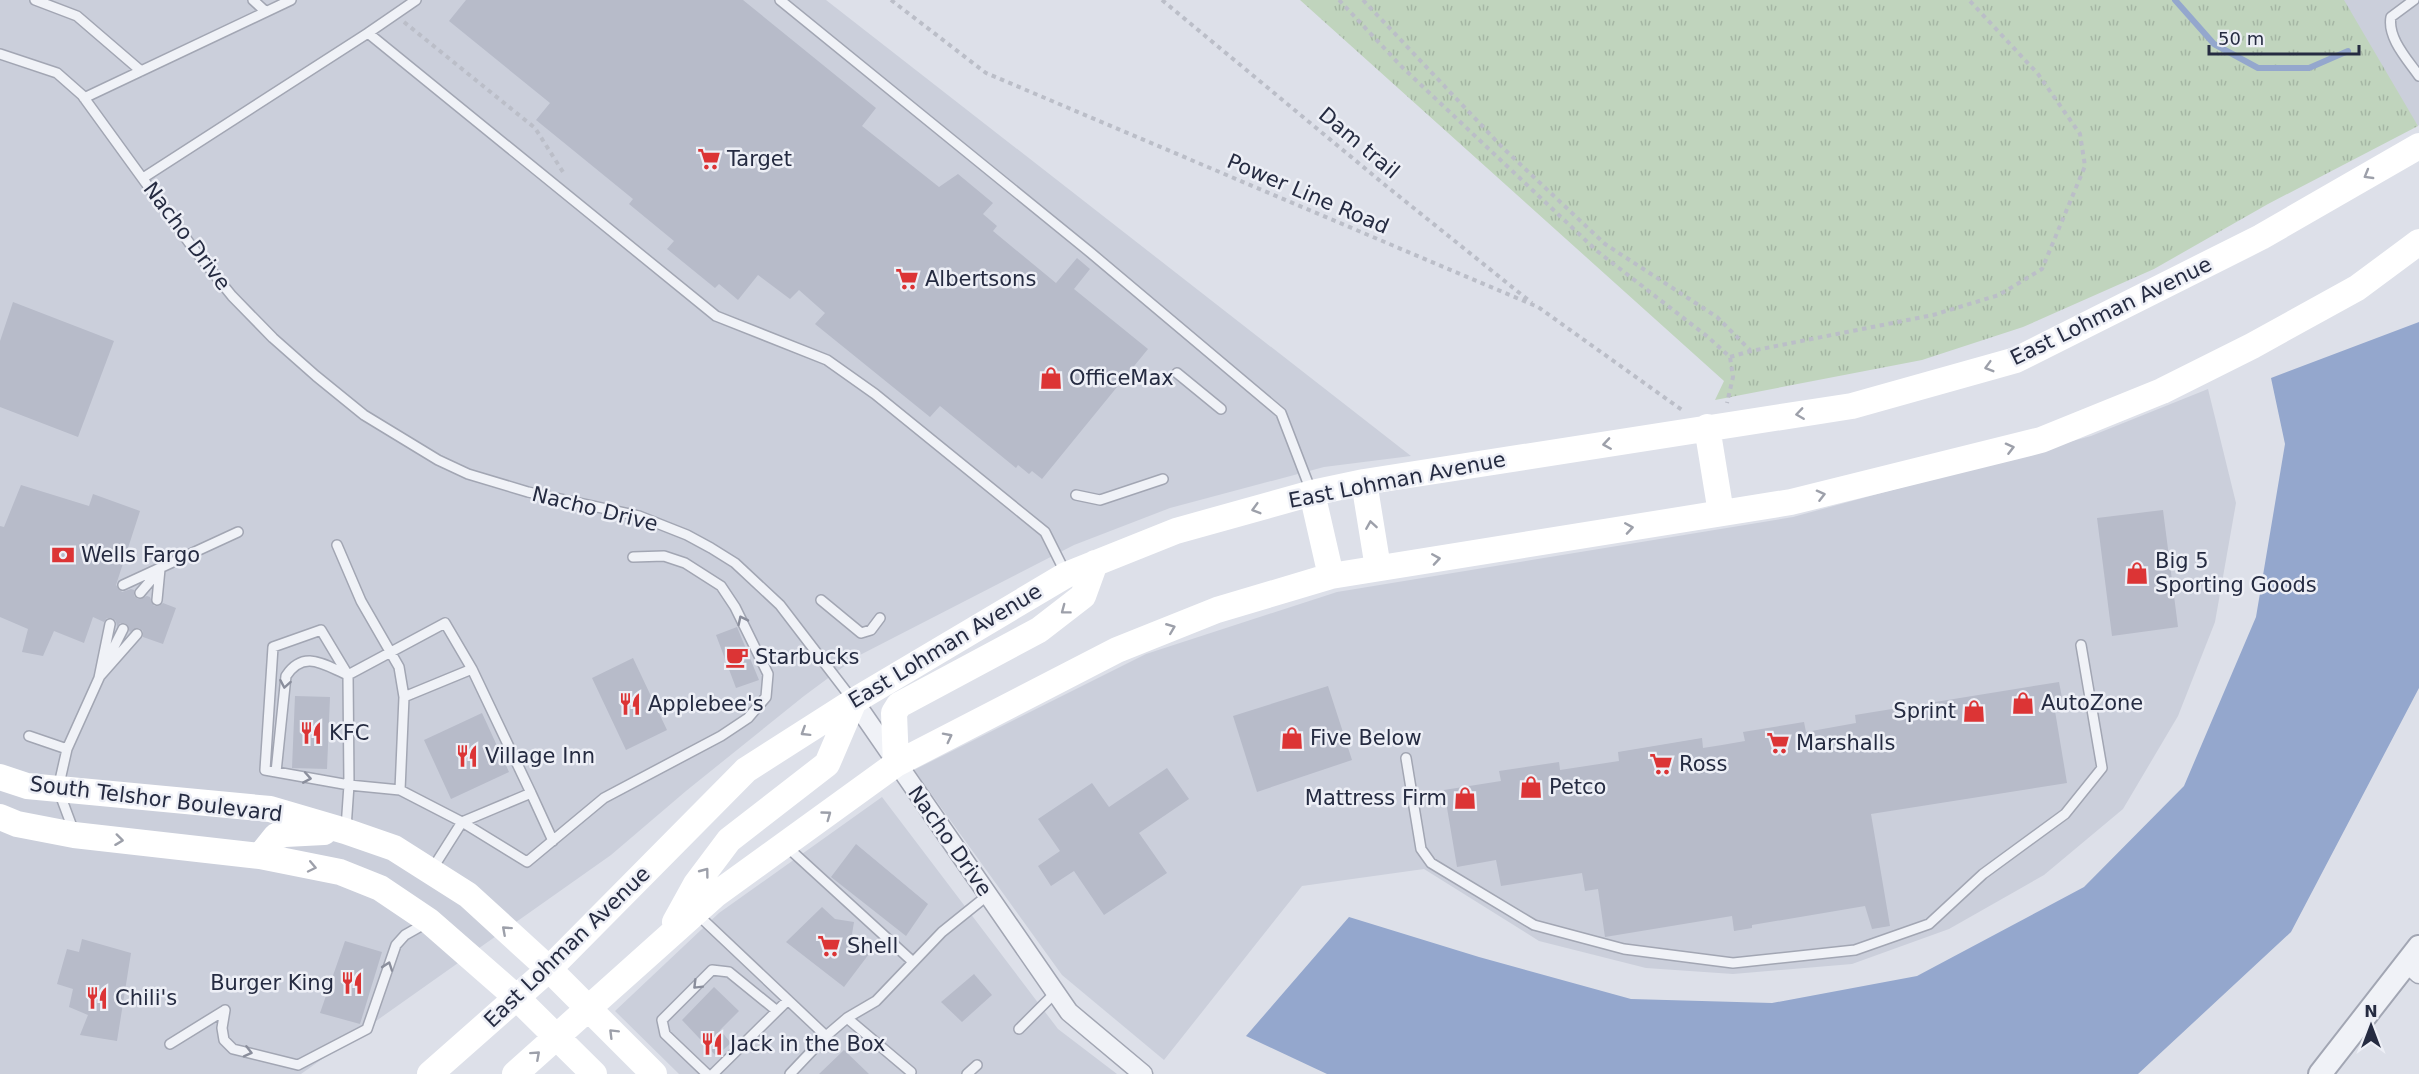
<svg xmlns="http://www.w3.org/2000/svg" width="2419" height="1074" font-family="'DejaVu Sans',sans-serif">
<defs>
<pattern id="grass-tufts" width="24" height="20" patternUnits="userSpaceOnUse" patternTransform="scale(1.5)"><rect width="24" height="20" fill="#c0d4bd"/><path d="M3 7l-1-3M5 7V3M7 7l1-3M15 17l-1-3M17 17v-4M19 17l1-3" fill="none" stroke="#a5b6a4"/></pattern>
</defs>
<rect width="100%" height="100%" fill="#dde0e9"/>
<path fill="#cbcfdb" d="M 0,0 L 826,0 L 1411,456 L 1324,467 L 1170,508 L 1074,545 L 858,656 L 804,696 L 686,791 L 611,855 L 301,1074 L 0,1074 Z
M 2333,0 L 2419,0 L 2419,125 L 2418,126 Z
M 2208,389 L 2236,503 L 2215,622 L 2178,716 L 2123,809 L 2044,875 L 1949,929 L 1852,964 L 1733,974 L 1646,968 L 1539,941 L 1424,869 L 1302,886 L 1164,1060 L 1062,975 L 914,770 L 1146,654 L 1337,592 L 1793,517 L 2091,436 Z
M 882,797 L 1058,1029 L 1117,1074 L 679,1074 L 615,1011 L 719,913 Z"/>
<path fill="url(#grass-tufts)" d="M 1300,0 L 2344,0 L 2418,126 L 2268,204 L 2154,269 L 2023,327 L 1922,360 L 1715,400 L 1724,381 Z"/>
<path fill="#94a7cd" d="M 2419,322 L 2419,688 L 2291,932 L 2138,1074 L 1327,1074 L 1246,1036 L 1349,917 L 1479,957 L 1631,999 L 1772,1003 L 1917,976 L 2084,887 L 2184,786 L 2256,617 L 2285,444 L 2271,378 Z"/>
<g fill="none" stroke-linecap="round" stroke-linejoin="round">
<path stroke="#94a7cd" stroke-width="6" d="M 2175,0 L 2214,44 L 2258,68 L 2309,68 L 2348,51"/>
</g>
<path fill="#b7bbc9" d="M 466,0 L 743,0 L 876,108 L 862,126 L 939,187 L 958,174 L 993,203 L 983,214 L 997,226 L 993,231 L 1056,283 L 1077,258 L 1090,269 L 1074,289 L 1148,349 L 1042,479 L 1032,471 L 1029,474 L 1018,465 L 1016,468 L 940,406 L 930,417 L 815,324 L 825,313 L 799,290 L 790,299 L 758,275 L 738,300 L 719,284 L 715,288 L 667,249 L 674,241 L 629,204 L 633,199 L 536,120 L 550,103 L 449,21 Z
M 13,302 L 114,341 L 78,437 L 0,407 L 0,341 Z
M 21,485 L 89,506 L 93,494 L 140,511 L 116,585 L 122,592 L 131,589 L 134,590 L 134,596 L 138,599 L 147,596 L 150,597 L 154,606 L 159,606 L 163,603 L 176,608 L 163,644 L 143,637 L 143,631 L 139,628 L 130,632 L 125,623 L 120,623 L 117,627 L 116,621 L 112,618 L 107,618 L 104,622 L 93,617 L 84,643 L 54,631 L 43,656 L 22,652 L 28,629 L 0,617 L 0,526 L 4,527 Z
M 2163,510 L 2178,627 L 2112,636 L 2097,518 Z
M 737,627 L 759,680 L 736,688 L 716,635 Z
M 633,658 L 667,730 L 626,750 L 592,678 Z
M 2059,682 L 2063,703 L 2054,705 L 2067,783 L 1871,814 L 1890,926 L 1872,929 L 1865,906 L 1752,925 L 1752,928 L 1734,931 L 1732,916 L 1605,937 L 1598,889 L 1585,891 L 1582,873 L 1501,886 L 1496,860 L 1457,867 L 1444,790 L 1501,781 L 1499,771 L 1559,762 L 1560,770 L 1619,761 L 1618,752 L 1702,738 L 1703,748 L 1722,745 L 1745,741 L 1743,732 L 1804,722 L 1806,732 L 1856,723 L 1855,715 Z
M 1328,686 L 1352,760 L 1257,792 L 1233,716 Z
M 295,696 L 330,697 L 327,769 L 292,768 Z
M 482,713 L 509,772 L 451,799 L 424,740 Z
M 1167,768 L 1189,799 L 1139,833 L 1167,873 L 1104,915 L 1074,871 L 1051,886 L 1038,866 L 1060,851 L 1038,819 L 1092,783 L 1109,807 Z
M 856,844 L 928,904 L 906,936 L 831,877 Z
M 822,907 L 835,919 L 854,922 L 852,934 L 872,950 L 844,987 L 786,942 Z
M 82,939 L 131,953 L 117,1041 L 80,1035 L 88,1015 L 69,1007 L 73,989 L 57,984 L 67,949 L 79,952 Z
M 345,941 L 382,952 L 360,1024 L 320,1013 Z
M 974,974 L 992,995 L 962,1022 L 941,1002 Z
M 714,987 L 739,1011 L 720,1030 L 731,1043 L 716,1056 L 682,1020 Z
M 844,1050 L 869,1074 L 819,1074 Z"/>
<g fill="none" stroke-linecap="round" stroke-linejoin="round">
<g stroke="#a2a6b3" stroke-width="12">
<path id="service" d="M 35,0 L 77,16 L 141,71
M 253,0 L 265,11
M 780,0 L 1091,253 L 1281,413 L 1311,491
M 2414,0 L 2391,17 C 2387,38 2408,60 2419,76
M 368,33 L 416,0
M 0,54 L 57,73 L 82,95 L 193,248 L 232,296 L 273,338 L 316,376 L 364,415 L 438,460 L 468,474 L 528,492 L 639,516 L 687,535 L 711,548 L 735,563 L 780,605 L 852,699
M 84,98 L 291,0
M 143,178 L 368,33 L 716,316 L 827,360 L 875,394 L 1045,532 L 1065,572
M 1177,373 L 1221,409
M 1076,495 L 1100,500 L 1163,479
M 337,545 L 361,601 L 399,667 L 404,697 L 400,790
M 123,585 L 238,532
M 140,593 L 158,572
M 157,600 L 160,569
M 821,600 L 861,633 L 871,630 L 880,618
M 105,665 L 123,629
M 348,675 L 321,630 L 273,647 L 265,770 L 349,785 L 348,675 L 445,623 L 472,669
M 100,676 L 137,634
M 404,697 L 472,669 L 531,793
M 29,736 L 67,749 L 58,789 L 74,832
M 67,749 L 99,678 L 110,624
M 1406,758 L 1421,849 L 1431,863 L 1534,925 L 1624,949 L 1733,963 L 1855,950 L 1929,924 L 1983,874 L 2065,814 L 2102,768 L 2081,645
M 276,772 L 286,676 C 304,649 324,665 348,675
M 346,828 L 349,785 L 400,790 L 462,822 L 527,862 L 604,798 L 721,736 L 748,718 L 766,697 L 768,674 L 735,607 L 721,586 L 685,563 L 664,556 L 633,557
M 785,845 L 912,961
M 431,871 L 462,822 L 531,793 L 553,841
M 697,914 L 826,1036
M 225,1010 L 222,1028 L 224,1040 L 233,1049 L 298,1065 L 367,1029 L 396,945 L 405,935 L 428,922
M 847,1018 L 876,1001 L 942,932 L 988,895
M 1019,1029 L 1055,993
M 170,1044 L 225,1010
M 707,1074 L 665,1034 L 662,1020 L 712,970 L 729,972 L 777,1011
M 713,1074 L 788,1000
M 790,1074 L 826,1036 L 847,1018 L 911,1072
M 967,1074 L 977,1065"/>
</g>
<g stroke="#a2a6b3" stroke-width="21">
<path id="minor" d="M 854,701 L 1069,1012 L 1143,1074
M 2407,963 L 2419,974"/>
</g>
<g stroke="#a2a6b3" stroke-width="26">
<path id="tertiary" d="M 2320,1074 L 2419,947"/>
</g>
<path stroke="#bbbec8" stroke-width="4" stroke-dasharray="4.5 4.5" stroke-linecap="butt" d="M 891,0 L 986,73 L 1538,307 L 1682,410
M 1162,0 L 1385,185 L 1532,303
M 1339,0 L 1402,67 L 1597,251 L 1708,337 L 1730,357 L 1733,377 L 1727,403
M 1363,0 L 1503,148 L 1605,244 L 1717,317 L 1750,350
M 404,22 L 535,128 L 563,172
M 1730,357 L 1751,351 L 1933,315 L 1999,295 L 2042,269 L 2085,166 L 2080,134 L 2038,74 L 1969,0"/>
<use href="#service" stroke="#f0f2f7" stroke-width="9"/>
<use href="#minor" stroke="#f0f2f7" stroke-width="18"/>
<use href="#tertiary" stroke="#f0f2f7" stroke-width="22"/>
<path stroke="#fff" stroke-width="26" d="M 1707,427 L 1721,513
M 1364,482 L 1378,568
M 1312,493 L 1331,576
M 896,764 L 894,713 L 899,705 L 1039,630 L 1083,596 L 1095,563
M 0,777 L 27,786 L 270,809 L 345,831 L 394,848 L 468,895 L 549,969 L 654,1074
M 0,817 L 17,824 L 74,835 L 260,856 L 340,872 L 380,888 L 429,921 L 517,998 L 594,1074
M 260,856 L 276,836 L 285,834 L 324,832
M 675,922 L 696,884 L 729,840 L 827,764 L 854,701
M 430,1074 L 549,969 L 746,770 L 854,701 L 1066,575 L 1176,531 L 1312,493 L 1364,482 L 1852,406 L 2016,360 L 2261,237 L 2419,146
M 515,1074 L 715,895 L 896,764 L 1117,650 L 1217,610 L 1331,576 L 1791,502 L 2041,440 L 2162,391 L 2252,346 L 2357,288 L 2419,242"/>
</g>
<defs><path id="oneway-chevron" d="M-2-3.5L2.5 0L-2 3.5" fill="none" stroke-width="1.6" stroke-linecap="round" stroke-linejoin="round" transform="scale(1.5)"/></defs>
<g stroke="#9da0aa">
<use href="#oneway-chevron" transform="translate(2368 175) rotate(150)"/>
<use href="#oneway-chevron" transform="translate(1989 367) rotate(164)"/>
<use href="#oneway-chevron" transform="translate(1800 414) rotate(172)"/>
<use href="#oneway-chevron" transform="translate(1607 444) rotate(171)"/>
<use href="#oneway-chevron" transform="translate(2010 448) rotate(-14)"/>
<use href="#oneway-chevron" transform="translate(1821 495) rotate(-14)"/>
<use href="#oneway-chevron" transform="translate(1256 509) rotate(164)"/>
<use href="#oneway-chevron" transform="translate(1371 525) rotate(-99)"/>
<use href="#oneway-chevron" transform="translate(1629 528) rotate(-9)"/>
<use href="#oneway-chevron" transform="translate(1436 559) rotate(-9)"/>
<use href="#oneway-chevron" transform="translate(1065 610) rotate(143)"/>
<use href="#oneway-chevron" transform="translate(1171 628) rotate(-22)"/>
<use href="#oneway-chevron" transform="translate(805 732) rotate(148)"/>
<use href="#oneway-chevron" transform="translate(948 737) rotate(-27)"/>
<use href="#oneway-chevron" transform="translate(827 815) rotate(-36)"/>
<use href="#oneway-chevron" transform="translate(119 840) rotate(7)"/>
<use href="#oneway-chevron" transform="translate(312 867) rotate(12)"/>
<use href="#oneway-chevron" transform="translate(705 872) rotate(-53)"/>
<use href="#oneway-chevron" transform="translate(506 930) rotate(-138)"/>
<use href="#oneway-chevron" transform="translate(613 1033) rotate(-135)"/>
<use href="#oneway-chevron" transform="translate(536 1055) rotate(-42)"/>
</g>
<g stroke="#8a8e9c">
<use href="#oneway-chevron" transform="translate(742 620) rotate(-116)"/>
<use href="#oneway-chevron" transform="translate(285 684) rotate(100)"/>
<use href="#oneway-chevron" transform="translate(307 778) rotate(10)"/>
<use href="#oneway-chevron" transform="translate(388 966) rotate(-71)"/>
<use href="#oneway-chevron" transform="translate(697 985) rotate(135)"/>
<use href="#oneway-chevron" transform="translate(248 1052) rotate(14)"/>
</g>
<defs>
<g id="supermarket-bare" transform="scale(1.8)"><path d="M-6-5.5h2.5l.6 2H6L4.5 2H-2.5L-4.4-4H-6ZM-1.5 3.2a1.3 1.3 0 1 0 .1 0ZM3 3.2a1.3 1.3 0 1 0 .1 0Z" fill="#dc3435" stroke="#edeff6" stroke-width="2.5" paint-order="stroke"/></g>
<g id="shop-bare" transform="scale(1.8)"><path d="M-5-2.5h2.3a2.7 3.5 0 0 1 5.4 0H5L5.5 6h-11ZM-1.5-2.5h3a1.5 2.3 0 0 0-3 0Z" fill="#dc3435" stroke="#edeff6" stroke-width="2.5" paint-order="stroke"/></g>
<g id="bank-bare" transform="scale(1.8)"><path d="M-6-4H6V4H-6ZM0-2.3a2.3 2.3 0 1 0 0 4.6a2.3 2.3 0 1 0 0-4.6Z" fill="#dc3435" stroke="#edeff6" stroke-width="2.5" paint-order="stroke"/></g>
<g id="cafe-bare" transform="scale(1.8)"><path d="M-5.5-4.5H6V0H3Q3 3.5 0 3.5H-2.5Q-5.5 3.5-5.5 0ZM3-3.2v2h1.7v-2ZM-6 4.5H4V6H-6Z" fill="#dc3435" stroke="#edeff6" stroke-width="2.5" paint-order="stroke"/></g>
<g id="restaurant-bare" transform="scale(1.8)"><path d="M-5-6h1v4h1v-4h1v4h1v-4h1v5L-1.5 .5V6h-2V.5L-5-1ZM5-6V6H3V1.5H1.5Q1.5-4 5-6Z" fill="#dc3435" stroke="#edeff6" stroke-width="2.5" paint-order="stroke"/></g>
</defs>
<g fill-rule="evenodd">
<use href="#supermarket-bare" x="709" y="159"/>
<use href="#supermarket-bare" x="907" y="279"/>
<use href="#shop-bare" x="1051" y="378"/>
<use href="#bank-bare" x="63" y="555"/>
<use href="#shop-bare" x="2137" y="573"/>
<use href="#cafe-bare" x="737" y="657"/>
<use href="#shop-bare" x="2023" y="703"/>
<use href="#restaurant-bare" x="630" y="704"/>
<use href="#shop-bare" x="1974" y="711"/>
<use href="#restaurant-bare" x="311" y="733"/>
<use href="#shop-bare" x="1292" y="738"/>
<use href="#supermarket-bare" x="1778" y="743"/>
<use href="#restaurant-bare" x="467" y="756"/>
<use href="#supermarket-bare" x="1661" y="764"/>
<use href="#shop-bare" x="1531" y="787"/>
<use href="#shop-bare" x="1465" y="798"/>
<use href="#supermarket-bare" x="829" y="946"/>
<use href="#restaurant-bare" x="352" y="983"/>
<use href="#restaurant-bare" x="97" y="998"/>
<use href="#restaurant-bare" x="712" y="1044"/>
</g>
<g text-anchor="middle" stroke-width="5" stroke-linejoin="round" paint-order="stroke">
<g font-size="21" fill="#252b41" stroke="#edeff6">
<text transform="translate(1359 143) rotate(40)" y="7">Dam trail</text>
<text transform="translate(1308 194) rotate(23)" y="7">Power Line Road</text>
<text transform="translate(187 236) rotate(53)" y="7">Nacho Drive</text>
<text transform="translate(2111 311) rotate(-26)" y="7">East Lohman Avenue</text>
<text transform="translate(1397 480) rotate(-11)" y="7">East Lohman Avenue</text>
<text transform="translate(595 509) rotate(14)" y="7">Nacho Drive</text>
<text transform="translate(945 646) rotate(-31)" y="7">East Lohman Avenue</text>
<text transform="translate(156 799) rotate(7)" y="7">South Telshor Boulevard</text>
<text transform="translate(950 841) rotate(55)" y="7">Nacho Drive</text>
<text transform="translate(567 947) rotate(-44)" y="7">East Lohman Avenue</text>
</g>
<g font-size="21" fill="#252b41" stroke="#edeff6" text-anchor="start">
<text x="727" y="166">Target</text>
<text x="925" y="286">Albertsons</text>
<text x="1069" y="385">OfficeMax</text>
<text x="81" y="562">Wells Fargo</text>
<text x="2155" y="568">Big 5<tspan x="2155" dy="24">Sporting Goods</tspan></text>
<text x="755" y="664">Starbucks</text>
<text x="2041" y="710">AutoZone</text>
<text x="648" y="711">Applebee's</text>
<text x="1956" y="718" text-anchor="end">Sprint</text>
<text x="329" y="740">KFC</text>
<text x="1310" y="745">Five Below</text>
<text x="1796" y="750">Marshalls</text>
<text x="485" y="763">Village Inn</text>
<text x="1679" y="771">Ross</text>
<text x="1549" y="794">Petco</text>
<text x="1447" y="805" text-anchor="end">Mattress Firm</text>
<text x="847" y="953">Shell</text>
<text x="334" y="990" text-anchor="end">Burger King</text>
<text x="115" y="1005">Chili's</text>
<text x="730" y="1051">Jack in the Box</text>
</g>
</g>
<g transform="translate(2371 1026)" stroke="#edeff6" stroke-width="4.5" paint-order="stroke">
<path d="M0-4.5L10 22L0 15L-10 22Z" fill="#252b41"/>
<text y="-9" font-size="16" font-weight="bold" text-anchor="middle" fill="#252b41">N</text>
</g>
<path d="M2209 45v9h150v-9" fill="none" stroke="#252b41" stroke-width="3"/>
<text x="2218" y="45" font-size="18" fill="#252b41" stroke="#edeff6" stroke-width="4.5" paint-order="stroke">50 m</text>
</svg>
